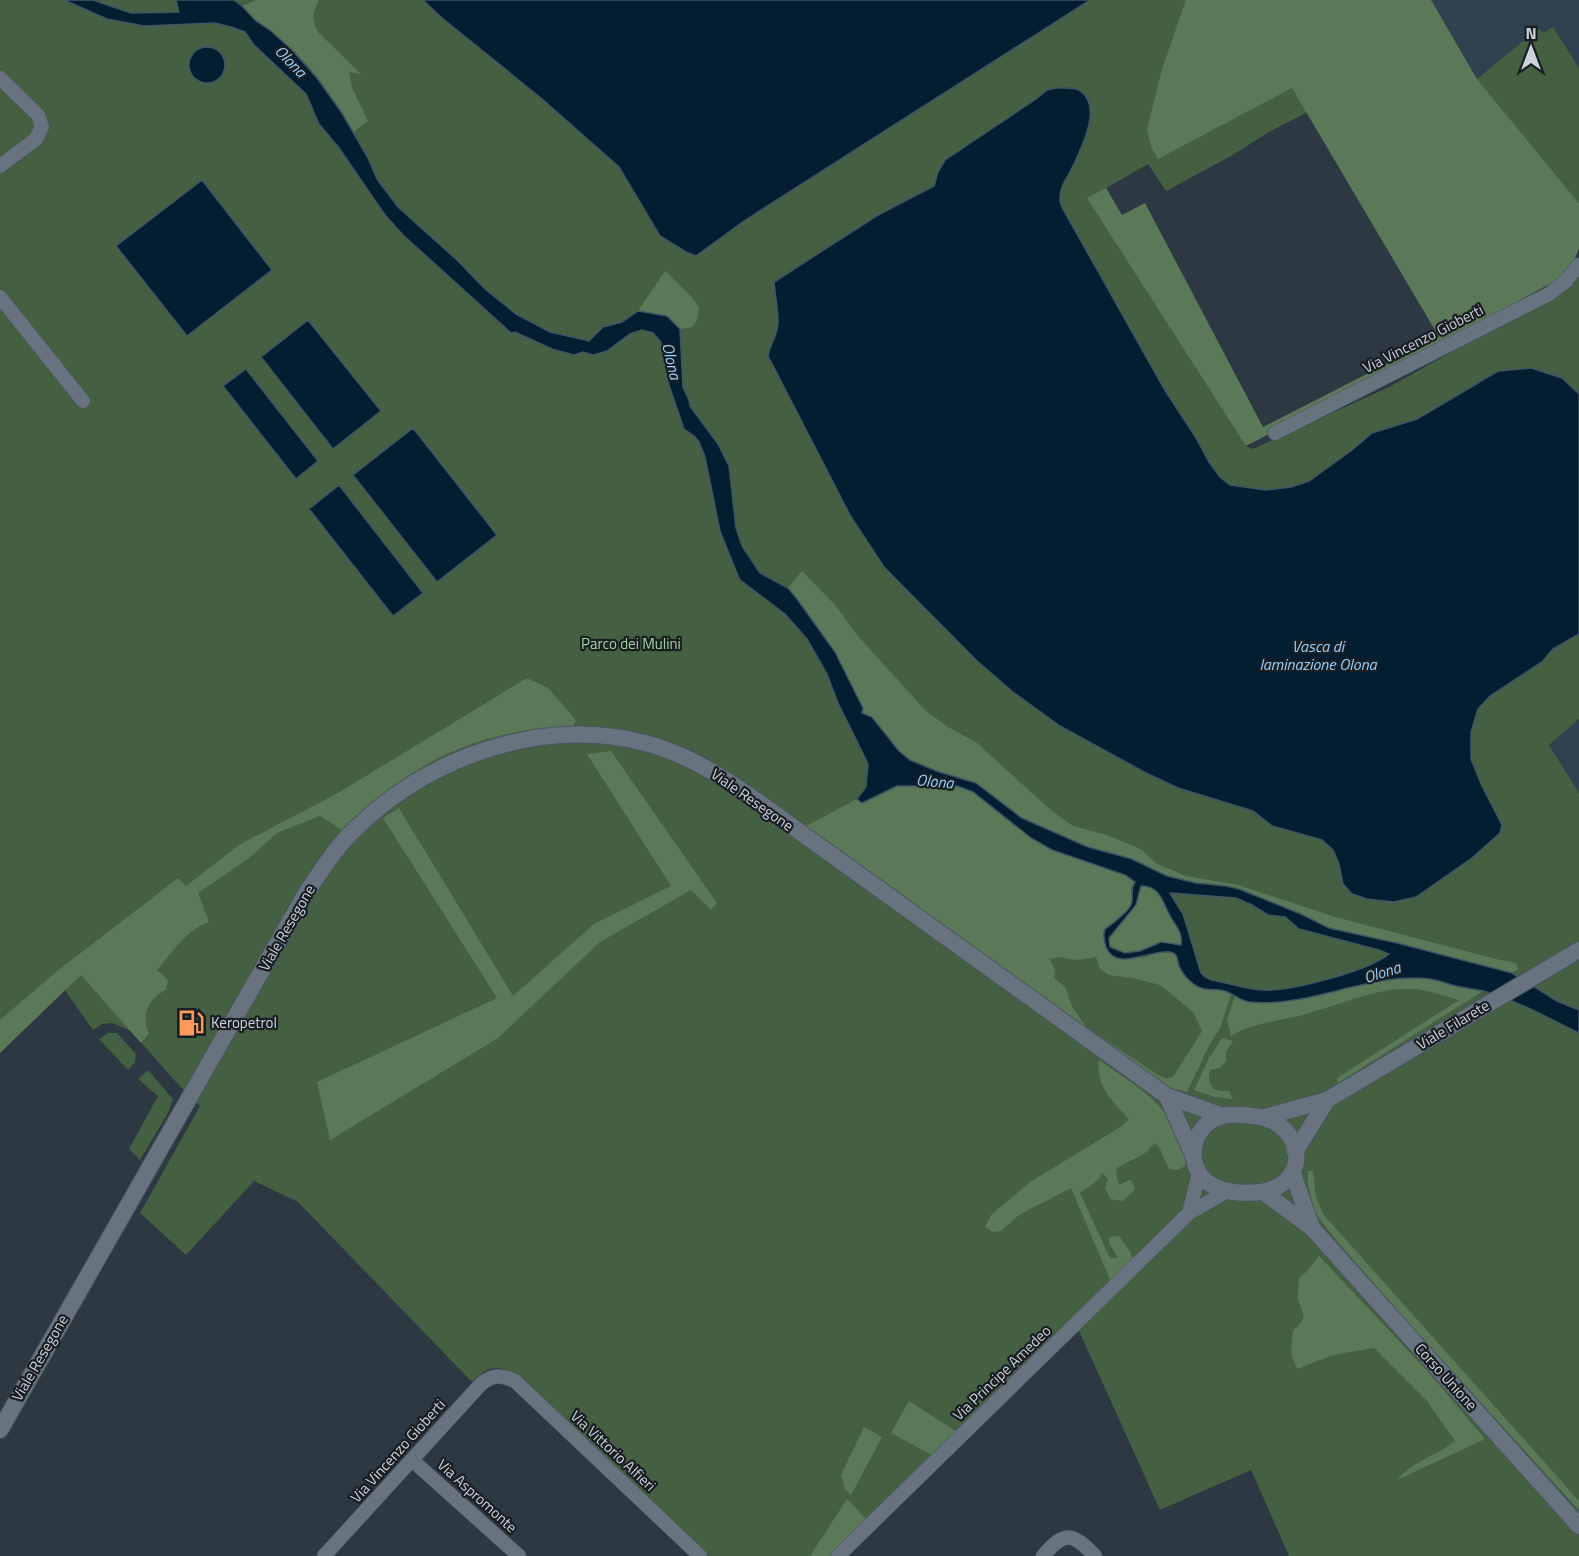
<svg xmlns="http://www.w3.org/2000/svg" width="1579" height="1556" font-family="'Titillium Web',sans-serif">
<rect width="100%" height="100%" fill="#2c3842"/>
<path fill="#304150" d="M 1431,0 L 1579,0 L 1579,68 L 1553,27 L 1543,33 L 1540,29 L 1534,32 L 1477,79 Z
M 1579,719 L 1579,793 L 1549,745 Z"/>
<path fill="#445f42" d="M 0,0 L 1409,0 L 1439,44 L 1269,132 L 1231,156 L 1166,191 L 1148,164 L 1096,194 L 1246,446 L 1253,449 L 1389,387 L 1561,291 L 1579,274 L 1579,719 L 1549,745 L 1579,793 L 1579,1556 L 1289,1556 L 1251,1470 L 1160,1510 L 1080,1333 L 1069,1322 L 830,1556 L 703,1556 L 519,1375 C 496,1366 490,1364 472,1382 L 298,1202 L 254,1181 L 186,1255 L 140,1213 L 200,1106 L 175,1081 L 131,1031 L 112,1023 L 102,1024 L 93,1030 L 64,989 L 0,1035 Z
M 1553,27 L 1579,68 L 1579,203 L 1477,79 L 1534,32 L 1540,29 L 1543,33 Z
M 108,1033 L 117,1033 L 136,1054 L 135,1062 L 128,1070 L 99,1039 Z
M 148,1070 L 173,1099 L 168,1113 L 140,1160 L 129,1149 L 158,1096 L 138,1079 Z"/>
<path fill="#5b7958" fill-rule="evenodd" d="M 256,0 L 319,0 C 313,13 311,18 318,32 L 361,74 L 349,72 L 352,88 L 368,121 L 352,133 C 340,107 313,67 291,49 C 274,36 257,23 242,6 Z
M 1186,0 L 1431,0 L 1477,79 L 1579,203 L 1579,249 L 1568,274 L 1402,365 L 1246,446 L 1087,198 L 1106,188 L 1122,215 L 1145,203 L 1263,427 L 1439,337 L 1292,88 L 1158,159 L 1151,146 L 1147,130 L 1162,69 Z
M 665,271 L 691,296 L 699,307 L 697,320 L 692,327 L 680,329 L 667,316 L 638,311 Z
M 802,571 L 836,606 L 857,635 L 926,711 L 948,727 L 977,743 L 1053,812 L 1073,826 L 1107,835 L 1131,845 L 1142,850 L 1157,864 L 1186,876 L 1238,885 L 1335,917 L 1500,960 L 1516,963 L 1518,969 L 1512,973 L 1397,943 L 1329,928 L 1301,914 L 1226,886 L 1196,883 L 1167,876 L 1132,859 L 1088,847 L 1022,818 L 976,783 L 935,770 L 910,760 L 899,752 L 872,717 L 862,713 L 863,708 L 835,652 L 788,588 Z
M 527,678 L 548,688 L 576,720 L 573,726 C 472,731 415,761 342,830 L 320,816 L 277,833 L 249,858 L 198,893 L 209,922 C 187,929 172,953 157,970 L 168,980 L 166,990 C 147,999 141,1016 149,1034 L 141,1043 L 81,975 L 0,1053 L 0,1020 L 56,972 L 178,878 L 186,886 L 239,845 L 338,793 Z
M 611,751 L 717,903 L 711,910 L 691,890 L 600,942 L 498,1038 L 330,1140 L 317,1082 L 497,998 L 383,818 L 399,808 L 513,996 L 594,924 L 671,886 L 587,754 Z
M 897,786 L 957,786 L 973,792 L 1031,838 L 1052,850 L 1107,868 L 1125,875 L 1135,882 L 1131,888 L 1132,905 L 1103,932 L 1108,952 L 1143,958 L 1160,952 L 1174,953 L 1177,955 L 1178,966 L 1182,972 L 1195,985 L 1224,991 L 1231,995 L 1220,1028 L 1209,1046 L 1187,1092 L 1171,1088 L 1104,1043 L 804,827 L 857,799 L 859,802 ZM 1062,957 C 1074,962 1085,959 1096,957 L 1100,969 L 1109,975 L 1133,978 L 1160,985 L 1193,1012 L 1202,1031 L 1173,1077 L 1167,1079 L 1158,1075 L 1086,1027 L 1073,1008 L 1065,987 L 1054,978 L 1055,970 L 1050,959 Z
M 1141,886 C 1159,885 1163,902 1169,915 C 1175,926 1183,931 1181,945 L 1161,942 L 1140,951 L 1125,953 L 1110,947 L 1109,938 L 1136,905 Z
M 1400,977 L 1432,979 L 1483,991 L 1338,1083 L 1337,1078 L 1459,1000 C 1444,996 1428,990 1414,989 C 1377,987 1341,1005 1306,1014 C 1282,1021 1253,1022 1231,1036 L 1227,1020 L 1235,996 L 1251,1002 L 1273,1002 L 1305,998 L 1379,980 Z
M 1222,1038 L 1233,1041 L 1226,1052 L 1226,1061 L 1220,1068 L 1210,1070 L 1209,1080 L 1213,1089 L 1220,1091 L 1229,1091 L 1233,1099 L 1215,1097 L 1194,1090 L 1209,1058 Z
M 1099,1060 C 1116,1072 1135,1084 1151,1098 C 1166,1111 1191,1146 1185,1166 L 1177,1170 L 1169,1169 L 1159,1147 L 1155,1143 L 1145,1153 L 1117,1168 L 1116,1173 L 1119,1185 L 1129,1180 L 1132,1181 L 1135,1190 L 1123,1201 L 1110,1199 L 1105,1188 L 1108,1179 L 1102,1173 L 1098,1180 L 1080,1193 L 1110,1258 L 1118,1258 L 1109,1243 L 1110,1237 L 1119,1236 L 1129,1250 L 1133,1260 L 1111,1282 L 1071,1188 L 1019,1215 L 1001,1231 L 993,1232 L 985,1227 L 991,1215 L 1030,1182 L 1122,1126 L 1129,1119 C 1113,1102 1095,1085 1099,1060 Z
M 1308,1171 L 1313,1171 L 1316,1197 L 1323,1214 L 1579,1501 L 1579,1510 L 1418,1334 L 1337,1241 L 1319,1218 L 1313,1207 L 1308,1185 Z
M 1319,1256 L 1430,1374 L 1485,1439 L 1397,1480 C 1411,1462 1438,1455 1455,1441 L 1426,1400 L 1374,1348 L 1333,1355 L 1297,1369 L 1291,1353 L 1293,1330 C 1310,1316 1302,1316 1298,1299 C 1297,1293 1299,1284 1299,1278 L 1306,1272 Z
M 909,1401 L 957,1432 L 934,1456 L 891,1433 Z
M 864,1427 L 882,1437 L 851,1495 L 845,1489 L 841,1475 Z
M 847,1499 L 867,1520 L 830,1556 L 810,1556 Z"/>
<path fill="#041e31" stroke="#405464" stroke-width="1.5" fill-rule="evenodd" d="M 64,0 L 93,0 L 131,13 L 179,12 L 176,0 L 234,0 L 242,6 L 256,21 L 270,30 L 291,49 L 317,78 L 342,113 L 368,158 L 377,179 L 398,207 L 457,260 L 485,289 L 516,314 L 550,332 L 589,341 L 603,327 L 622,322 L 638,311 L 667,316 L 680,329 L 683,387 L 689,400 L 690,406 L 718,444 L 729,466 L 736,528 L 742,546 L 760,573 L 788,588 L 797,599 L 835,652 L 863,708 L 862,713 L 872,717 L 899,751 L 910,760 L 939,772 L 976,783 L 1022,818 L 1088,847 L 1132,859 L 1167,876 L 1196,883 L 1226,886 L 1239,889 L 1301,914 L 1329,928 L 1397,943 L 1512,973 L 1557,1001 L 1579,1010 L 1579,1033 C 1548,1018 1516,1000 1483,991 C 1474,989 1465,988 1456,986 C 1447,984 1438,980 1430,979 C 1368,972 1311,1008 1250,1002 C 1241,1001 1233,994 1225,991 C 1215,988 1204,992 1195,985 C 1189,981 1183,974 1180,968 C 1177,963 1179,955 1173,953 C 1156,946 1116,974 1106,947 C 1104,941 1103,935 1105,929 C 1112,924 1132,910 1132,901 C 1133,893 1130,890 1135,882 L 1125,875 L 1052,850 L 1031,838 L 973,792 L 957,786 L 897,786 L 862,803 L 857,799 L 866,787 L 868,764 L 838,703 L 827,674 L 807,639 L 785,614 L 740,580 L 736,571 L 720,531 L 705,457 L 699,442 L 694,436 L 684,429 L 669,385 L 664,349 L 660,341 L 653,333 L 642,330 L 630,334 L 607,351 L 593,355 L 583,352 L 574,355 L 552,349 L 515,332 L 511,333 L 403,235 L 385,215 L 339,148 L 319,124 L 306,94 L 254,45 L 245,32 L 231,27 L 215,23 L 144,26 L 107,19 ZM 1141,886 C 1159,885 1163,902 1169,914 C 1175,926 1183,931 1181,945 L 1161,942 L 1140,951 L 1125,953 L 1110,947 L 1109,938 L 1136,905 ZM 1170,893 L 1236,898 L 1252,905 L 1268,915 L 1285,917 L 1299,929 L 1379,950 L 1389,954 C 1369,971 1289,992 1262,990 C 1250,990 1238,986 1226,983 C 1217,981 1207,981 1201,973 L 1183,914 Z
M 423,0 L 1090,0 L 744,221 L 696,256 L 686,252 L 660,236 L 619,167 L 542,99 L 442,18 Z
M189 65a18 18 0 1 1 36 0a18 18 0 1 1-36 0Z
M 1056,88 C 1063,88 1073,87 1079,90 C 1104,105 1081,149 1072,168 C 1067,178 1060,186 1060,198 C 1059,202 1062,207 1064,211 L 1166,392 L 1195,436 L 1209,462 L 1220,477 L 1230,485 L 1266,490 L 1291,487 L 1309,481 L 1352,450 L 1372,433 L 1417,419 L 1498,371 L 1531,368 L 1562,378 L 1579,394 L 1579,634 L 1553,649 L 1542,662 L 1490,696 L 1478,709 L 1471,732 L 1471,759 L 1482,786 L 1502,825 L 1500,833 L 1472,858 L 1416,897 L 1394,902 L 1367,899 L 1352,894 L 1343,884 L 1339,864 L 1333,850 L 1322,840 L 1272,826 L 1253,811 L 1178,788 L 1146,773 L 1060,726 L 1013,692 L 977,661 L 884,567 L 851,517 L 768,356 C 770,344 778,335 778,322 C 778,309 775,295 774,282 L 878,215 L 934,186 L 938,172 L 945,160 L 1036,99 L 1047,90 Z
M 202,180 L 272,270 L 187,336 L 116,246 Z
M 308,320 L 381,411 L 333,449 L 261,357 Z
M 246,369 L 318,461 L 296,479 L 223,386 Z
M 413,428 L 497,535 L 437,582 L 353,475 Z
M 339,485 L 423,593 L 393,616 L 309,509 Z"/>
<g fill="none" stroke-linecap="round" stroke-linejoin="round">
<g stroke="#4b555d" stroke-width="15">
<path id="minor" d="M 0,78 L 38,115 L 42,127 L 36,139 L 0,166
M 0,297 L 83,401
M 1275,433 L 1549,294 L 1566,281 L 1579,265
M 1189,1213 L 1199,1173
M 412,1460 L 519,1556
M 324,1556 L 481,1384 C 493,1374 501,1375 515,1381 L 700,1556
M 838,1556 L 1189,1213 L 1226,1192
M 1043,1556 C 1065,1530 1073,1533 1095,1556"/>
</g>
<g stroke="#4b555d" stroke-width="18">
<path id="tertiary" d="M 1167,1096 L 1193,1155
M 1241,1115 C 1253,1116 1265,1116 1276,1123 C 1308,1143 1302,1187 1260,1192 C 1242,1194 1222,1193 1207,1182 C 1183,1162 1193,1124 1222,1116 C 1228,1114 1235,1115 1241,1115 Z
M 1265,1117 L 1327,1100 L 1579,950
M 1295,1152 L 1327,1100
M 1293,1174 L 1312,1228
M 1263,1192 L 1312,1228 L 1579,1526
M 0,1430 L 306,893 C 320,873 333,851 350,834 C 425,758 539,716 645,743 C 684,753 718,774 750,796 L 1167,1096 L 1223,1116"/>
</g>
<use href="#minor" stroke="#67747f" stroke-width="14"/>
<use href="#tertiary" stroke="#67747f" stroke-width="16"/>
</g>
<defs>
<g id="fuel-bare" transform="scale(2.07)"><path d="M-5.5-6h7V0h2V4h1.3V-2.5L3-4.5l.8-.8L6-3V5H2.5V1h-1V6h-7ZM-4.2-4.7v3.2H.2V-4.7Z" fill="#ff9b5a" stroke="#191e23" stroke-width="2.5" paint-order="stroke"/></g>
</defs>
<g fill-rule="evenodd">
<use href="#fuel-bare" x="191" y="1023"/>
</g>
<g text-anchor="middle" stroke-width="4.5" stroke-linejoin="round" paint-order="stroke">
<g font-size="15" fill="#ccd3da" stroke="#191e23">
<text transform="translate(1423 339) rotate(-27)" y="5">Via Vincenzo Gioberti</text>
<text transform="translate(752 800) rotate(35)" y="5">Viale Resegone</text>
<text transform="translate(287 928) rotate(-60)" y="5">Viale Resegone</text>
<text transform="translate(1453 1025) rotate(-31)" y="5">Viale Filarete</text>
<text transform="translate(40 1358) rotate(-60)" y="5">Viale Resegone</text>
<text transform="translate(1002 1373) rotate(-44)" y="5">Via Principe Amedeo</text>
<text transform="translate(1446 1377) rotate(48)" y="5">Corso Unione</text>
<text transform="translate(398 1451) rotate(-48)" y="5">Via Vincenzo Gioberti</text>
<text transform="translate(613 1451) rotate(43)" y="5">Via Vittorio Alfieri</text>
<text transform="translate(477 1496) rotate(42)" y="5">Via Aspromonte</text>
</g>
<g font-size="15" fill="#a0d29b" stroke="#191e23">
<text x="631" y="649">Parco dei Mulini</text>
</g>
<g font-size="15" fill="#ccd3da" stroke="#191e23" text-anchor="start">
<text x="211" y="1028">Keropetrol</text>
</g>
<g font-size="16" font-style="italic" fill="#93cfff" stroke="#191e23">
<text transform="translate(291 61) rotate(46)" y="6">Olona</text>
<text transform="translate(672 361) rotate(77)" y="6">Olona</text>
<text x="1318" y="652">Vasca di<tspan x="1318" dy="18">laminazione Olona</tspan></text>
<text transform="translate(935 781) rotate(5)" y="6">Olona</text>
<text transform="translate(1382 972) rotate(-17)" y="6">Olona</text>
</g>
</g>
<g transform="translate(1531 48)" stroke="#191e23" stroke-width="4.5" paint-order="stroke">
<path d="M0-4.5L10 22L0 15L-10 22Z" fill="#ccd3da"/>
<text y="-9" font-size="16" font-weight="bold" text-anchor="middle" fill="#ccd3da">N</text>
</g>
</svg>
